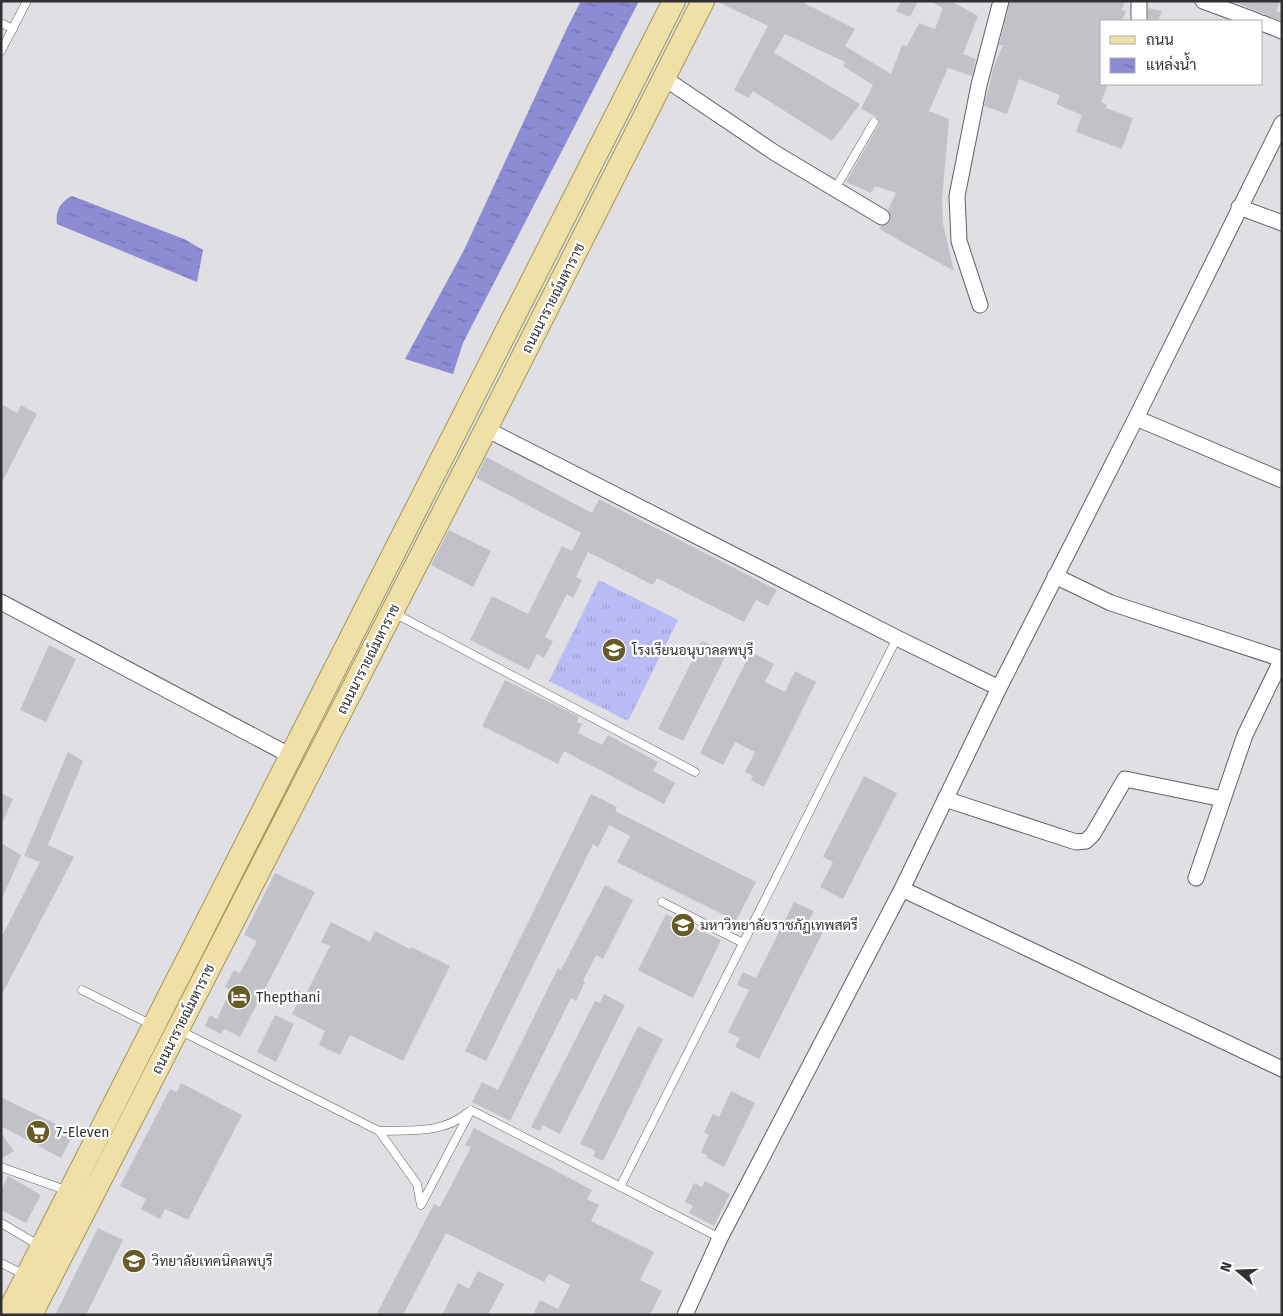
<svg xmlns="http://www.w3.org/2000/svg" width="1283" height="1316" font-family="'Fira Sans',Sarabun,sans-serif">
<defs>
<pattern id="grass-tufts" width="24" height="20" patternUnits="userSpaceOnUse" patternTransform="scale(1.25)"><rect width="24" height="20" fill="#babaf5"/><path d="M3 7l-1-3M5 7V3M7 7l1-3M15 17l-1-3M17 17v-4M19 17l1-3" fill="none" stroke="#a0a0d2"/></pattern>
<pattern id="water-ripples" width="26" height="14" patternUnits="userSpaceOnUse" patternTransform="scale(1.25)"><rect width="26" height="14" fill="#8c8bd3"/><path d="M2 4q2-2 4 0t4 0M15 11q2-2 4 0t4 0" fill="none" stroke="#7372ac"/></pattern>
</defs>
<rect width="100%" height="100%" fill="#dfdfe4"/>
<path fill="url(#grass-tufts)" d="M 599,580 L 678,620 L 628,721 L 549,681 Z"/>
<path fill="url(#water-ripples)" d="M 581,1 L 639,1 L 463,343 L 453,374 L 405,359 L 464,250 L 568,26 Z
M 72,196 L 184,239 L 203,250 L 197,282 L 57,224 C 55,211 61,201 72,196 Z"/>
<path fill="#c1c2c7" d="M 716,1 L 800,1 L 855,29 L 845,46 L 891,74 L 902,45 L 907,46 L 919,23 L 935,29 L 943,8 L 930,1 L 951,1 L 978,16 L 963,54 L 976,59 L 972,76 L 948,68 L 929,111 L 949,119 L 942,200 L 943,224 L 954,271 L 879,229 L 881,226 L 886,225 L 890,221 L 891,217 L 888,210 L 896,193 L 875,186 L 871,193 L 846,182 L 879,124 L 877,117 L 861,109 L 873,85 L 843,66 L 845,62 L 785,34 L 774,53 L 860,104 L 832,141 L 753,91 L 749,98 L 734,90 L 768,26 Z
M 901,1 L 918,1 L 910,17 L 896,11 Z
M 1010,1 L 1125,1 L 1122,10 L 1126,11 L 1122,21 L 1102,21 L 1102,84 L 1108,84 L 1101,102 L 1107,105 L 1106,108 L 1133,118 L 1122,149 L 1076,132 L 1082,115 L 1056,104 L 1060,95 L 1019,79 L 1007,114 L 984,106 L 994,66 L 1003,45 L 999,45 Z
M 1231,1 L 1280,1 L 1276,11 L 1282,13 L 1282,21 Z
M 1148,8 L 1162,11 L 1158,21 L 1148,21 Z
M 1,404 L 17,413 L 21,405 L 37,414 L 1,484 Z
M 486,457 L 592,513 L 599,499 L 777,590 L 768,606 L 756,600 L 744,622 L 657,578 L 653,585 L 588,552 L 576,577 L 582,580 L 573,598 L 567,594 L 545,637 L 553,641 L 544,658 L 537,654 L 529,670 L 470,640 L 492,596 L 528,614 L 562,546 L 572,551 L 581,533 L 476,478 Z
M 449,530 L 491,551 L 473,587 L 431,565 Z
M 702,641 L 727,653 L 683,741 L 658,729 Z
M 49,645 L 76,659 L 46,722 L 20,710 Z
M 751,652 L 774,664 L 765,682 L 785,692 L 795,671 L 816,682 L 764,787 L 751,780 L 753,776 L 745,772 L 755,752 L 735,742 L 723,765 L 700,753 Z
M 505,680 L 579,717 L 577,722 L 582,724 L 578,733 L 602,745 L 608,735 L 658,762 L 653,771 L 675,783 L 664,804 L 564,751 L 558,764 L 482,726 Z
M 68,752 L 83,761 L 48,845 L 74,857 L 1,996 L 1,938 L 40,862 L 24,856 Z
M 864,776 L 897,793 L 843,899 L 820,887 L 833,862 L 823,857 Z
M 1,793 L 13,799 L 1,825 Z
M 591,794 L 617,807 L 615,811 L 756,882 L 736,921 L 617,862 L 630,836 L 609,825 L 598,847 L 593,844 L 486,1061 L 465,1051 Z
M 1,843 L 21,855 L 1,901 Z
M 275,873 L 315,892 L 240,1037 L 224,1029 L 221,1034 L 205,1026 L 210,1015 L 217,1019 L 231,990 L 225,987 L 234,970 L 240,973 L 257,941 L 244,935 Z
M 605,885 L 633,900 L 603,959 L 596,955 L 583,981 L 585,982 L 576,1001 L 571,998 L 510,1121 L 472,1102 L 482,1082 L 498,1090 L 558,968 L 561,970 Z
M 794,902 L 814,911 L 808,922 L 824,930 L 759,1059 L 735,1047 L 740,1038 L 728,1032 L 749,990 L 737,985 L 743,972 L 756,978 Z
M 666,914 L 721,940 L 693,998 L 638,970 Z
M 331,922 L 370,942 L 375,931 L 410,949 L 411,947 L 450,966 L 403,1061 L 350,1035 L 340,1055 L 319,1045 L 325,1031 L 292,1014 L 298,1002 L 287,997 L 292,988 L 306,994 L 330,946 L 321,942 Z
M 604,994 L 625,1005 L 560,1134 L 543,1125 L 540,1131 L 531,1127 L 595,1001 L 600,1003 Z
M 275,1015 L 294,1024 L 276,1062 L 257,1052 Z
M 638,1026 L 663,1039 L 603,1161 L 593,1156 L 596,1151 L 580,1144 Z
M 181,1083 L 242,1115 L 188,1220 L 165,1209 L 160,1219 L 141,1209 L 146,1199 L 120,1186 L 170,1089 L 177,1092 Z
M 731,1091 L 755,1103 L 724,1167 L 707,1158 L 708,1156 L 701,1152 L 709,1135 L 704,1132 L 713,1114 L 719,1117 Z
M 1,1097 L 74,1133 L 61,1158 L 1,1126 Z
M 474,1128 L 592,1190 L 587,1199 L 599,1205 L 591,1221 L 654,1252 L 640,1280 L 662,1291 L 650,1315 L 533,1315 L 540,1300 L 558,1309 L 570,1285 L 549,1274 L 544,1282 L 446,1233 L 403,1315 L 376,1315 L 434,1204 L 440,1207 L 471,1147 L 465,1145 Z
M 1,1133 L 14,1151 L 1,1159 Z
M 8,1176 L 41,1195 L 26,1223 L 1,1210 L 1,1190 Z
M 705,1181 L 730,1194 L 714,1226 L 689,1213 L 693,1206 L 685,1202 L 694,1183 L 702,1187 Z
M 98,1228 L 123,1240 L 86,1315 L 55,1315 Z
M 478,1271 L 504,1284 L 488,1315 L 442,1315 L 458,1283 L 469,1289 Z"/>
<g fill="none" stroke-linecap="round" stroke-linejoin="round">
<g stroke="#616166" stroke-width="9">
<path id="service" d="M 1,23 L 13,29
M 1,51 L 27,1
M 835,189 L 874,122
M 394,613 L 695,772
M 662,902 L 743,943
M 82,990 L 152,1025
M 179,1030 L 379,1131 L 417,1184 L 421,1205 L 471,1110
M 471,1110 L 720,1238
M 379,1131 C 409,1130 443,1134 467,1113
M 1,1167 L 68,1191
M 620,1187 L 897,638
M 1,1223 L 40,1246
M 1,1263 L 25,1275"/>
</g>
<g stroke="#616166" stroke-width="17">
<path id="minor" d="M 1139,1 L 1139,21
M 1203,1 L 1257,21
M 1262,23 L 1282,31
M 664,78 L 775,153 L 882,217
M 1239,207 L 1282,223
M 980,305 L 959,241 L 957,196 L 979,85 L 1001,1
M 1136,418 L 1282,480
M 486,429 L 897,638 L 999,688
M 1055,576 L 1111,603 L 1282,659
M 1,602 L 291,756
M 945,799 L 1076,842 L 1086,841 L 1093,834 L 1125,779 L 1223,799
M 1196,878 L 1245,735 L 1282,659
M 902,889 L 1282,1069
M 685,1315 L 720,1238 L 902,889 L 999,688 L 1136,418 L 1282,123"/>
</g>
<g stroke="#a59657" stroke-width="24">
<path id="primary" d="M 7,1315 L 674,1
M 31,1315 L 486,429 L 703,1"/>
</g>
<use href="#service" stroke="#fff" stroke-width="8"/>
<use href="#minor" stroke="#fff" stroke-width="15"/>
<use href="#primary" stroke="#eee0a6" stroke-width="22"/>
</g>
<defs>
<g id="school-disc" transform="scale(1.25)"><circle r="9.5" fill="#675b28" stroke="#fff"/><path d="M0-5L7-2L0 1L-7-2ZM-4 1L0 2.5L4 1V4Q0 6-4 4Z" fill="#fff"/></g>
<g id="university-disc" transform="scale(1.25)"><circle r="9.5" fill="#675b28" stroke="#fff"/><path d="M0-5L7-2L0 1L-7-2ZM-4 1L0 2.5L4 1V4Q0 6-4 4Z" fill="#fff"/></g>
<g id="hotel-disc" transform="scale(1.25)"><circle r="9.5" fill="#675b28" stroke="#fff"/><path d="M-6-4.5h1.5V1H6V5H4.5V3h-9V5H-6ZM-4 0a1.8 1.8 0 1 1 3.6 0ZM.5 0V-2.5h3Q6-2.5 6 0Z" fill="#fff"/></g>
<g id="supermarket-disc" transform="scale(1.25)"><circle r="9.5" fill="#675b28" stroke="#fff"/><path d="M-6-5.5h2.5l.6 2H6L4.5 2H-2.5L-4.4-4H-6ZM-1.5 3.2a1.3 1.3 0 1 0 .1 0ZM3 3.2a1.3 1.3 0 1 0 .1 0Z" fill="#fff"/></g>
</defs>
<g fill-rule="evenodd">
<use href="#school-disc" x="614" y="650"/>
<use href="#university-disc" x="683" y="925"/>
<use href="#hotel-disc" x="239" y="997"/>
<use href="#supermarket-disc" x="38" y="1132"/>
<use href="#university-disc" x="134" y="1261"/>
</g>
<g text-anchor="middle" stroke-width="4.5" stroke-linejoin="round" paint-order="stroke">
<g font-size="14" fill="#313133" stroke="#fff">
<text transform="translate(553 298) rotate(-63)" y="5">ถนนนารายณ์มหาราช</text>
<text transform="translate(368 659) rotate(-63)" y="5">ถนนนารายณ์มหาราช</text>
<text transform="translate(183 1019) rotate(-63)" y="5">ถนนนารายณ์มหาราช</text>
</g>
<g font-size="14" fill="#313133" stroke="#fff" text-anchor="start">
<text x="632" y="655">โรงเรียนอนุบาลลพบุรี</text>
<text x="700" y="930">มหาวิทยาลัยราชภัฏเทพสตรี</text>
<text x="256" y="1002">Thepthani</text>
<text x="56" y="1137">7-Eleven</text>
<text x="152" y="1266">วิทยาลัยเทคนิคลพบุรี</text>
</g>
</g>
<rect width="1283" height="1316" fill="none" stroke="#313133" stroke-width="5"/>
<rect x="1100" y="20" width="162" height="65" fill="#ffffff" stroke="#adadad"/>
<rect x="1110" y="36" width="25" height="8" fill="#eee0a6" stroke="#adadad"/>
<text x="1146" y="45" font-size="15" fill="#313133">ถนน</text>
<rect x="1110" y="58" width="25" height="15" fill="url(#water-ripples)" stroke="#adadad"/>
<text x="1146" y="70" font-size="15" fill="#313133">แหล่งน้ำ</text>
<g transform="translate(1238 1271) rotate(289)" stroke="#ffffff" stroke-width="4" paint-order="stroke">
<path d="M0-4L9 19L0 12L-9 19Z" fill="#313133"/>
<text y="-8" font-size="14" font-weight="bold" text-anchor="middle" fill="#313133">N</text>
</g>
</svg>
